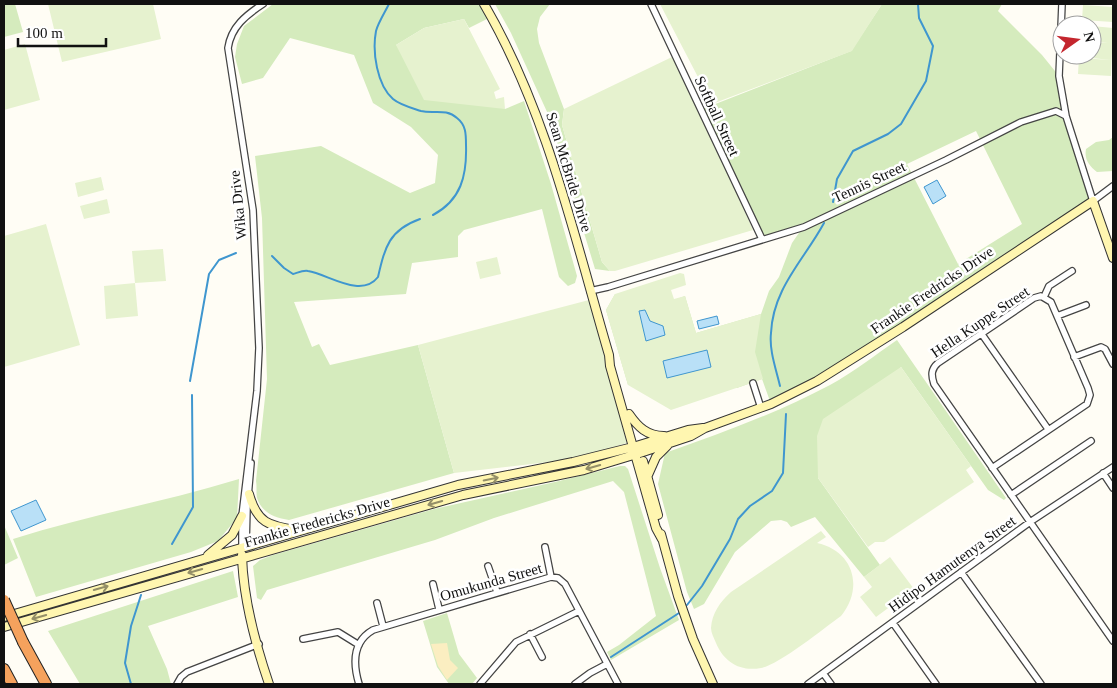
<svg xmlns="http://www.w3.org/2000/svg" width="1117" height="688" font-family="Georgia,serif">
<rect width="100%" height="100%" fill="#fffdf5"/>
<path fill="#d5ebbd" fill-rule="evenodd" d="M 4,4 L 15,4 L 23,32 L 4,37 Z
M 273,4 L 480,4 L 489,18 L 469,28 L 464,19 L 424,28 L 396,45 L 505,109 L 524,101 L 551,184 L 577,276 L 575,283 L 568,286 L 559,277 L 542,209 L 464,230 L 458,236 L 458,257 L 412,263 L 406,294 L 294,302 L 312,347 L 319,344 L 330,365 L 418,345 L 454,473 L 289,520 C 275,518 262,513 257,498 C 256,493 257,486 256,481 L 267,379 L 262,218 L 255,156 L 321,146 L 410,193 L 435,183 L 438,155 L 411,127 L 373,103 L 354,55 L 290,38 L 263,78 L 242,84 L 235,57 L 237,44 L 244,26 Z
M 495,4 L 550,4 L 540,17 L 537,29 L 539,43 L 564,109 L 562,125 L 602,262 L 610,271 L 595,269 L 548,114 L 511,33 Z
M 882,4 L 1002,4 L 998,11 L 1042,55 L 1059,76 L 1061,88 L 1093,201 L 825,376 L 771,404 L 762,379 L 737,388 L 628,385 L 606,310 L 615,294 L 658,306 L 685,296 L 696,333 L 761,314 L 769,291 L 779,277 L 792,243 L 803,227 L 762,239 L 700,110 L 851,51 ZM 976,131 L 1022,224 L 958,264 L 907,164 Z
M 1113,137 L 1113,171 L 1097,172 C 1089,166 1084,159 1086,149 L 1096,142 L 1109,140 Z
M 897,340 L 1006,498 L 1004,500 L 988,490 L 901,367 L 818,478 L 880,565 L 864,577 L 815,517 L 791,527 L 787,522 L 781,520 L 771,521 L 735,552 L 704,604 L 694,609 L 687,592 L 658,484 L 665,453 C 722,433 777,413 830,385 C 854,372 875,355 897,340 Z
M 620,466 L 625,466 L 628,469 L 660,568 L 679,620 L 611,660 L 607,652 L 619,645 L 656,616 L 624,492 L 613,481 L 494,518 L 435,540 L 267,590 L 261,600 L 257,598 L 253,566 L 260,560 L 273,555 L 434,509 L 555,482 Z
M 239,479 L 237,518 L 218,541 L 191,552 L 36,597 L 13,539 C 88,515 165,502 239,479 Z
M 4,525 L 18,558 L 4,565 Z
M 233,571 L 238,597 L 148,626 L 167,669 L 171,684 L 80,684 L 48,631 Z
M 447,613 L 459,654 L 477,678 L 472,684 L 449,684 L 437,667 L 423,621 Z"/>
<path fill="#fbeec1" d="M 447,643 L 450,660 L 458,668 L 447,680 L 438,666 L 431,644 Z"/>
<path fill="#e6f2cf" d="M 48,4 L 153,4 L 161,39 L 62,62 Z
M 660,4 L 882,4 L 852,51 L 712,104 Z
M 1083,5 L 1113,7 L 1113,22 L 1082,20 Z
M 464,19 L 500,89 L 494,92 L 496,99 L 504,97 L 505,109 L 424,100 L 396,45 L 424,28 Z
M 1092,26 L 1113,28 L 1111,76 L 1078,74 L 1079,58 L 1112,60 L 1080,57 L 1080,55 L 1092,55 L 1092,43 L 1108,43 L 1092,42 Z
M 25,44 L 40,100 L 4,110 L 4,50 Z
M 672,57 L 722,161 L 753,230 L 615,271 L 610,271 L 602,262 L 562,125 L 564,109 Z
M 101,177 L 104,190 L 78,197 L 75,183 Z
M 107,199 L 110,213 L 84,219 L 80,206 Z
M 46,224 L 80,345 L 4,367 L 4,236 Z
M 163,249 L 166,281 L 135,283 L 138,316 L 106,319 L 104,286 L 135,283 L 132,251 Z
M 497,257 L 501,274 L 480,279 L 476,262 Z
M 680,273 L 684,274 L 686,285 L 671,290 L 674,299 L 685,296 L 696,333 L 761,314 L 755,352 L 763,379 L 671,410 L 628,385 L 606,310 L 615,294 Z
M 589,300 L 630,442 L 575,459 L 454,473 L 418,345 Z
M 901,367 L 971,466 L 966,470 L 974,482 L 884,542 L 875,542 L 868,547 L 818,478 L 817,436 L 823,419 Z
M 821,531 L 826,537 L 817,543 C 854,551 864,588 841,616 C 824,628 779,665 761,668 C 740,672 724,662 716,643 C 714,638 711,633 711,628 C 712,613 720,602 731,592 Z
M 890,557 L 914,589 L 876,617 L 860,597 L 872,587 L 864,577 Z"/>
<path fill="#b9e0f7" stroke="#3f96cf" d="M 937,180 L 946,196 L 933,204 L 924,187 Z
M 645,310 L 650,321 L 663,326 L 665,335 L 646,341 L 639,311 Z
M 717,316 L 719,324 L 699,329 L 697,321 Z
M 707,350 L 711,367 L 667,378 L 663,361 Z
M 36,500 L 46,520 L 21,531 L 11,511 Z"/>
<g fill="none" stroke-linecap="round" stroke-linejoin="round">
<path stroke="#3f96cf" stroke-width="2" d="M 389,4 C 385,12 378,23 376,31 C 372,52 377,85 393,99 C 400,105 412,108 421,111 C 434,114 446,108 457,118 C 466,125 466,134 466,145 C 467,176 461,200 433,215
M 833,202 L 837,179 L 853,151 L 888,134 L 901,124 L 926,81 L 933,46 L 919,18 L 918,4
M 272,256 L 284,268 L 293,274 C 297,273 303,270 308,271 C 328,274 361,299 378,277 C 385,247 389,230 420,219
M 190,381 L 209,274 L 219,260 L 236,253
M 780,386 C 776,369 769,350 771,333 C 773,288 804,260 824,223
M 172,544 L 193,507 L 192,395
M 687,605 L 702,586 L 730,539 L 738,519 L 750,506 L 772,491 L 783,473 L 786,414
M 611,657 L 679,613
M 131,684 L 125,663 L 131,626 L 141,595"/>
<g stroke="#444" stroke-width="8">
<path id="street" d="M 651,4 L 762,239
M 1062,4 L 1059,76 L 1066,116
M 590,291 L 608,287 L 804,227 L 946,160 L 1021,122 L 1056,111 L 1066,116 L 1093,201 L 1113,186
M 1044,297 L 1049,286 L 1072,271
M 1057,316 L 1086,305
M 981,333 L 1048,429
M 1074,357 L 1101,347 L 1105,349 L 1113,364
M 753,383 L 761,408
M 992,468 L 1087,404 L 1090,395 L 1088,388 L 1051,302 L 1041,296 L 1034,298 L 938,363 C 931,369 931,375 934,384 L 1113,641
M 1103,473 L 1113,488
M 1011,495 L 1091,441
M 246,546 L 247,508 L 251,463
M 545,547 L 551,577
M 242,548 L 242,516 L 257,391 L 259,348 L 253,210 L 228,48 C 231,27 246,15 263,4
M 488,566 L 497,592
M 961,572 L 1041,684
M 433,584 L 439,609
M 377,603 L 383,626
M 893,623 L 936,684
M 530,634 L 542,657
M 303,639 L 338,632 L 359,645
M 823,673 L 831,684
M 177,684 L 181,677 L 187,672 L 259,644
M 359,684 C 353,664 352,642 373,630 L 551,577 L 558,578 L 565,584 L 618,684
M 480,684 L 516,642 L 579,611
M 575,684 L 590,673 L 607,664
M 808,684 L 1030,522 L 1113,467"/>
</g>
<g stroke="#333" stroke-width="10">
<path id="secondary" d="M 484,4 C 547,112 574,236 609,355 L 610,366 L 656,528 L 662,539
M 629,414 C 638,427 647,436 664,436
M 643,461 L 658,515
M 648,475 L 656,457 L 667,446
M 249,494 C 257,523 269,526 296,530
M 661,534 L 678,596 L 693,639 L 713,684
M 208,555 L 232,535 L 242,516
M 242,555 C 243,599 255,643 269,684
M 4,617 L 458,485 L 573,462 L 633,447 L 688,430 L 703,428
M 4,627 L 463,495 L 584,470 L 640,453 L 691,436 L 705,428 L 771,404 L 817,381 L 903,327 L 1093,201 L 1113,258"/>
</g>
<g stroke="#222" stroke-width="12">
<path id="highway" d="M 23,642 L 46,684
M 4,669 L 12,684"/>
</g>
<use href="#street" stroke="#fff" stroke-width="5.5"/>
<use href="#secondary" stroke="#fff6b0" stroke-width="8"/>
<use href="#highway" stroke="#f5a25d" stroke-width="10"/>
<g stroke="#222" stroke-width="12" stroke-linecap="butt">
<path id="highway-bridge" d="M 4,600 L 23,642"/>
</g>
<use href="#highway-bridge" stroke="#f5a25d" stroke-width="10"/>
</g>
<defs><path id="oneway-shaft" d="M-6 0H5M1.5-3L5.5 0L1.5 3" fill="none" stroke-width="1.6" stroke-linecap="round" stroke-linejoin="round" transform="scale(1.25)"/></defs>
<g stroke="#948f68">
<use href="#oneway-shaft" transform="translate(593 467) rotate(164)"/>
<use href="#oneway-shaft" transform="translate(491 479) rotate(-11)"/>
<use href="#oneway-shaft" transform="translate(435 503) rotate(164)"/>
<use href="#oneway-shaft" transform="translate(195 571) rotate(164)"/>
<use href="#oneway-shaft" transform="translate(101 588) rotate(-16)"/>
<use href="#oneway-shaft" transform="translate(39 617) rotate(164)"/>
</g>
<g text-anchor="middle" stroke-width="5" stroke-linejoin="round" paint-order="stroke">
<g font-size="15" fill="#111" stroke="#fff">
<text transform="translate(717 116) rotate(65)" y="5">Softball Street</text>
<text transform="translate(569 172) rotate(73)" y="5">Sean McBride Drive</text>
<text transform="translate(869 182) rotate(-25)" y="5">Tennis Street</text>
<text transform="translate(238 205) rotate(-96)" y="5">Wika Drive</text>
<text transform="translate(932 290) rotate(-34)" y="5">Frankie Fredricks Drive</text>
<text transform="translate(980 322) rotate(-34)" y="5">Hella Kuppe Street</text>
<text transform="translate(317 522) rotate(-16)" y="5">Frankie Fredericks Drive</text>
<text transform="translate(952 564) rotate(-36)" y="5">Hidipo Hamutenya Street</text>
<text transform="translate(491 582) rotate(-16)" y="5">Omukunda Street</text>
</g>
</g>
<rect width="1117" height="688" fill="none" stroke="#111111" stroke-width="10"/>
<g transform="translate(1077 40) rotate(76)"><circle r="24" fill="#ffffff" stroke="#a0a0a0"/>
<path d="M0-4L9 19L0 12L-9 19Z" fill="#c4262e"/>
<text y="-8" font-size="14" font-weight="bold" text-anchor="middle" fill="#111111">N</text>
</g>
<path d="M18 38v8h88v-8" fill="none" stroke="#111111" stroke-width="2.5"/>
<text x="25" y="38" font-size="15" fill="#111111" stroke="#ffffff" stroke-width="4" paint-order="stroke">100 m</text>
</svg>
